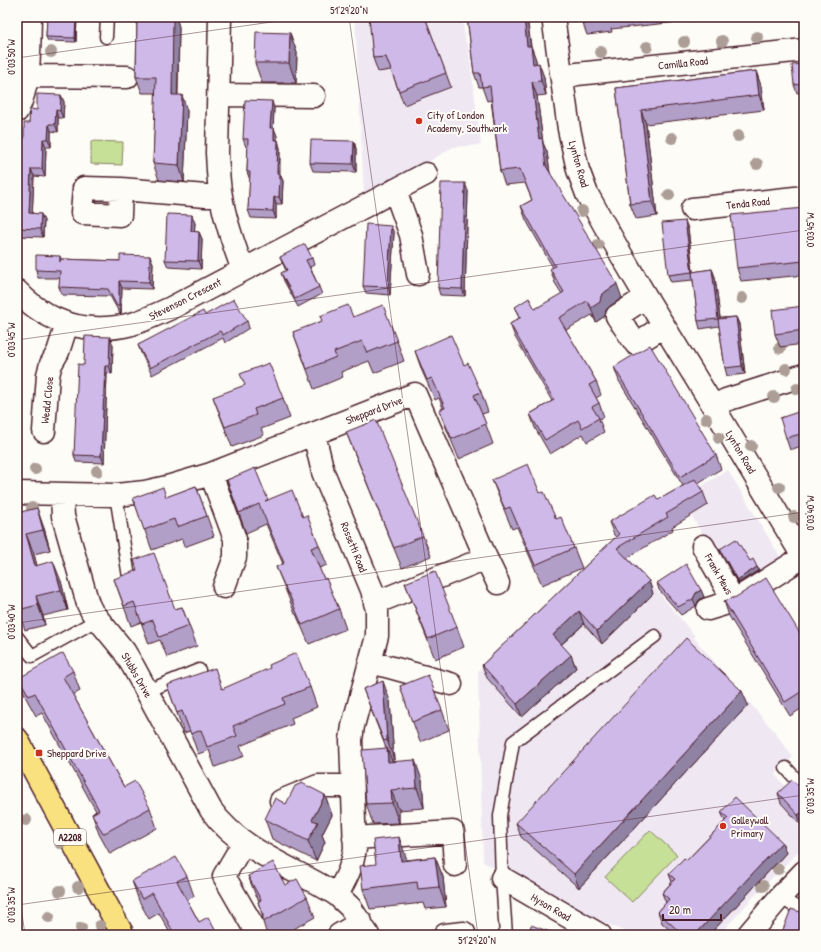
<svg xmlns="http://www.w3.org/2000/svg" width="821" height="952" font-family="'Patrick Hand',sans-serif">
<rect width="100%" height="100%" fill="#fdfcf7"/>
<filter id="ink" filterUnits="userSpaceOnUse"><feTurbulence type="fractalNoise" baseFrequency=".025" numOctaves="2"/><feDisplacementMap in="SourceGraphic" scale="8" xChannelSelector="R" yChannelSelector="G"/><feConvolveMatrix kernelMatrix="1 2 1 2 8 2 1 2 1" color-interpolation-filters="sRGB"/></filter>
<g filter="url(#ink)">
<path fill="#efe8f3" d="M 355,17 L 462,17 L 466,43 L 468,44 L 481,145 L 453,147 L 410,173 L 364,196 Z
M 728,470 L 782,560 L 735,589 L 681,498 Z
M 618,544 L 695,636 L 694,638 L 774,731 L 793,757 L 775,775 L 804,807 L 804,846 L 758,892 L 719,935 L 632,935 L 574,909 L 483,862 L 478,671 Z"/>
<path fill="#c6e097" stroke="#888061" d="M 91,141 L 123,142 L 122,165 L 91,164 Z
M 650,830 L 677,855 L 632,902 L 605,877 Z"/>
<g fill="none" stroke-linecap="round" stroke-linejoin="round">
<g stroke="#4a1f2b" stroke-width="15">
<path id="service" d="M 106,37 L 107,17
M 116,495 L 129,577
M 17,637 L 32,656 L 97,620
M 147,691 L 199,670
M 786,768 L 804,788
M 780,897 L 794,906 L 804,909
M 506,935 L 502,878 L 500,816 L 513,742 L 655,636"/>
</g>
<g stroke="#4a1f2b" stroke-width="25">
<path id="minor" d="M 220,17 L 217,153 C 218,167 218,182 221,196 C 225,221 234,246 243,270
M 553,17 L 569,129 L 578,170 L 587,194 L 619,251 L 646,297 L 713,406 L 804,558
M 28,76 L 127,77
M 562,78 L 577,74 L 804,50
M 219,95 L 314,96
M 17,111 C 31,81 29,49 30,17
M 121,189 L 120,215 L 82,213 L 84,188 L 121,189 L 206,196 L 220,195
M 395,190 L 411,235 L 418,274
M 692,209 L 804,197
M 17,291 C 48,324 88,335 132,324 C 145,320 158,314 171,308 L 426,174
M 646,297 L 617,316 L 636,344 L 664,326
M 713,406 L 726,400 L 804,375
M 44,431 L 48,375 L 51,364 L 58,352 L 67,324
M 314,434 L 323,472 L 372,590 L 377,610 L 377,636 L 353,726 L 351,740 L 355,849 C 352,868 346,878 337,895
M 211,474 L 235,539 L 235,557 L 224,587
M 17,493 L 116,495 L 145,492 L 167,487 L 211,474 L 415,394 L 486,558 L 375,603
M 62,495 L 63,516 L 88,604 L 92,612 L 124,651 L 133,666 L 211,810 C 241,852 295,868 337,895 L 350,907 L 368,935
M 703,546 L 734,601 L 803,557
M 486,558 L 498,583
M 708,609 L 734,601
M 371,662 L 451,684
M 281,801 L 318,786 L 352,786
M 354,838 L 453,832 L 455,865
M 244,842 L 224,876 L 258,935
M 502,878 L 600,935
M 339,935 L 361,922
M 445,935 L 464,933
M 748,935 L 780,897 L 804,872"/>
</g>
<g stroke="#4a1f2b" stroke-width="25">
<path id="primary" d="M 17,739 L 123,935"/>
</g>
<use href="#service" stroke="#fdfcf7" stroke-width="12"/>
<use href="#minor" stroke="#fdfcf7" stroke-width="22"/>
<use href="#primary" stroke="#fae180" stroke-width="22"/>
</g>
<g fill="#ac9d96">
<circle cx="757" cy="37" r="6"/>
<circle cx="722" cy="41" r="6"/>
<circle cx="684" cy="42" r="6"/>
<circle cx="647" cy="47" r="6"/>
<circle cx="51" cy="52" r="6"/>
<circle cx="601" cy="52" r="6"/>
<circle cx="738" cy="136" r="6"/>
<circle cx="672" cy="138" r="6"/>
<circle cx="757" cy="164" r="6"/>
<circle cx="669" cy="195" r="6"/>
<circle cx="582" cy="211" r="6"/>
<circle cx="598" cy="245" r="6"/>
<circle cx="742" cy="298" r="6"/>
<circle cx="780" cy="348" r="6"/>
<circle cx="786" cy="369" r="6"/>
<circle cx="797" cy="389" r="6"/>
<circle cx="774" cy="397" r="6"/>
<circle cx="706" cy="419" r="6"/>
<circle cx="719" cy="438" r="6"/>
<circle cx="751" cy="446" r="6"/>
<circle cx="35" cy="469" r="6"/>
<circle cx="97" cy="471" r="6"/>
<circle cx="779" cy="487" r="6"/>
<circle cx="32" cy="508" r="6"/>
<circle cx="794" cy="517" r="6"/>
<circle cx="26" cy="820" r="6"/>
<circle cx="60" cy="843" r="6"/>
<circle cx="778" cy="869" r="6"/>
<circle cx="763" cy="886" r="6"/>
<circle cx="78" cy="887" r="6"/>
<circle cx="60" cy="891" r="6"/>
<circle cx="49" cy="917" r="6"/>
<circle cx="100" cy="926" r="6"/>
<circle cx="81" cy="928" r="6"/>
</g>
<path fill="#b19fc8" stroke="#4a1f2b" d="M 47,17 L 77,17 L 76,42 L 48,41 L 46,37 Z
M 137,17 L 176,17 L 179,27 L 178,95 L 187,111 L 184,182 L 159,180 L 153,163 L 156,93 L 142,93 L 136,77 Z
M 255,17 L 425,17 L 451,87 L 404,105 L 391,70 L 378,72 L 373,58 L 370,19 L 333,18 L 333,20 L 255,18 Z
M 467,17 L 527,17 L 531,46 L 536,60 L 536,63 L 544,77 L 546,95 L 537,96 L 543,143 L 547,152 L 550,173 L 622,298 L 610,306 L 606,310 L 605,316 L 596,322 L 592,315 L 566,330 L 596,381 L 601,395 L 596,398 L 599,403 L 604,417 L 599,419 L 604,432 L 587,442 L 583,434 L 550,454 L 535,428 L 530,414 L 552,401 L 515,337 L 510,324 L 519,318 L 515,307 L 535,309 L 562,294 L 555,283 L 550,269 L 553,268 L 526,220 L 521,206 L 532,200 L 525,183 L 505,185 L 500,171 L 491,100 L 487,101 L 482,87 L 479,87 L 474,73 Z
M 582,17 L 726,17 L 611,29 L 612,32 L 587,35 L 583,24 Z
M 800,17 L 804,17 L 804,24 L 803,25 Z
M 290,33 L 297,53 L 296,83 L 262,83 L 255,63 Z
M 804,64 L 804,92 L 797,93 L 794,85 Z
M 756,71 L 761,86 L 764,110 L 646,124 L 657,216 L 636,219 L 630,204 L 616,88 Z
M 61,95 L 64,102 L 63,118 L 58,118 L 58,132 L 51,131 L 51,147 L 46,147 L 45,177 L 34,176 L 32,214 L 41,214 L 44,221 L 43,237 L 17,236 L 17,161 L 24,139 L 29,123 L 37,110 Z
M 274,108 L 273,128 L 277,136 L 277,140 L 280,148 L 280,174 L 283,181 L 282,204 L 276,204 L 276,219 L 251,218 L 248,210 L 250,180 L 247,172 L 248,147 L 246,147 L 243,139 Z
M 354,141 L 356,149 L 356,172 L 313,171 L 310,163 Z
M 468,191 L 465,296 L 440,295 L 438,288 Z
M 804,208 L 804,275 L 741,281 L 737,268 Z
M 195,223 L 194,232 L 199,232 L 202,239 L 201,269 L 168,267 L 165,260 Z
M 688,228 L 693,272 L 712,269 L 715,277 L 720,318 L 736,317 L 739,324 L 745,374 L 727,376 L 725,368 L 719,326 L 700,329 L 698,321 L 693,280 L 671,282 L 668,275 Z
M 394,233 L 390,295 L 366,293 L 363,286 Z
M 60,256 L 61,259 L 120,261 L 150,256 L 153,263 L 152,289 L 122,288 L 121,313 L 120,314 L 110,296 L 62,295 L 59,287 L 60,278 L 38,278 L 36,270 Z
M 280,257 L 312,258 L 314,265 L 310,267 L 319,287 L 322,294 L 298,307 L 284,281 L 281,273 L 286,271 Z
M 804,306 L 804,344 L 780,347 L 775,334 Z
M 205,315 L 247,321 L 249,328 L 225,343 L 223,338 L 152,375 L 141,353 L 138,345 Z
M 353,317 L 397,341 L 404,361 L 374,373 L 369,361 L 341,372 L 343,377 L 314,389 L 293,332 Z
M 113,345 L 112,374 L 107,373 L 104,463 L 76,462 L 74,455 L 84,365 Z
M 415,351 L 464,365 L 481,392 L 488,412 L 482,414 L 493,444 L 459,459 L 447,430 L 439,410 L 443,408 L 439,398 L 435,400 L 422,371 Z
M 614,367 L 716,455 L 721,469 L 698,483 L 703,492 L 708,505 L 672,527 L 673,530 L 627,558 L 649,581 L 653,594 L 602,644 L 584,624 L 561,645 L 571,655 L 576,668 L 522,717 L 487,678 L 482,665 L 616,537 L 614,535 L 609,522 L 658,500 L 683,486 L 619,381 Z
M 213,397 L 283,398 L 290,418 L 261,429 L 264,435 L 232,447 Z
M 804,410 L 804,445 L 790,450 L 786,438 Z
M 346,432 L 423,536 L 431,556 L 402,568 L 354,452 Z
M 227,480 L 303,517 L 319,545 L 327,565 L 319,568 L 324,579 L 339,609 L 346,629 L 309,644 L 296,614 L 295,614 L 284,586 L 276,567 L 283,564 L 266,524 L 246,533 Z
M 492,480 L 540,493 L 574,548 L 582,568 L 542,585 L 517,527 L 512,529 L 500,500 Z
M 196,486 L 214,536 L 184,547 L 182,539 L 152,550 L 133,498 L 167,497 Z
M 17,513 L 44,528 L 50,550 L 34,554 L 37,566 L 61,581 L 68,610 L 43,616 L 45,625 L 25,630 L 18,610 Z
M 720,549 L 750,561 L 757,567 L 759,570 L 738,583 L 721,553 Z
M 114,579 L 175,609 L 182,607 L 197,646 L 167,657 L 160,640 L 149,644 L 141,622 L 131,626 Z
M 405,583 L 457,627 L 464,647 L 435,659 L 413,603 Z
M 657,583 L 701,590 L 704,597 L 699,600 L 696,606 L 681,615 L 659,590 Z
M 724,601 L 804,640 L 804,707 L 790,716 L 729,616 Z
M 73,671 L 80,691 L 73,695 L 124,787 L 150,808 L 157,828 L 110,854 L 99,834 L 92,814 L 96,811 L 42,713 L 36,716 L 26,698 L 19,678 Z
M 167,685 L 222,689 L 310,687 L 317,707 L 291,718 L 293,724 L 240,746 L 244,756 L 215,767 L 209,750 L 198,754 L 190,731 L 184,733 Z
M 400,686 L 442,710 L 449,730 L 420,742 Z
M 363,689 L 390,701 L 394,760 L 392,760 L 392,762 L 422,780 L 424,808 L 399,810 L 399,823 L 373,824 L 366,804 L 386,748 Z
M 748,705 L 579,888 L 521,837 L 516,823 Z
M 804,784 L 804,824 L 802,826 L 781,803 L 778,793 L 798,785 L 802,785 Z
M 325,795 L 332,815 L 322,835 L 325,842 L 316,861 L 272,839 L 265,819 Z
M 721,812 L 782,842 L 786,853 L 709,935 L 675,935 L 662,923 L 658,912 L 666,903 L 662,893 L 672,882 L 669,874 L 687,860 L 725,821 Z
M 406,857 L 406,860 L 435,857 L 443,877 L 446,907 L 425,909 L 423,903 L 370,909 L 363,889 L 376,864 Z
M 187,876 L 194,896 L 187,900 L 199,922 L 218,935 L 171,935 L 159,913 L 149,919 L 139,901 L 132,881 Z
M 248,876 L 285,885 L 307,897 L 315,917 L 283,935 L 267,935 L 263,922 L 263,917 L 258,902 L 259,901 L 256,896 Z"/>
<path fill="#9082a3" stroke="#4a1f2b" d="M 76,17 L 77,17 L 76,42 L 75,38 Z
M 170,17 L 176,17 L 179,27 L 177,111 L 172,95 Z
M 524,17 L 527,17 L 531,50 L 531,46 L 536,60 L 538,78 L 527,46 Z
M 290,33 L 297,53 L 296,83 L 289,63 Z
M 539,63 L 544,77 L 546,95 L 541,81 Z
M 756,71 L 761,86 L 764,110 L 759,95 Z
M 532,82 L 537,96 L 543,143 L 547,152 L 551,180 L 546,166 L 539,139 Z
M 61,95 L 64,102 L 63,118 L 60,111 Z
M 182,95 L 187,111 L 184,182 L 179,165 Z
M 272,101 L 274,108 L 273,135 L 270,128 Z
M 56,110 L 58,118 L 58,132 L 55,124 Z
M 641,110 L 646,124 L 657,216 L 652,202 Z
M 49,124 L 51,131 L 51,147 L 48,139 Z
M 274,128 L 277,136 L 277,148 L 274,140 Z
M 43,139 L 46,147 L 45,177 L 42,169 Z
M 278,140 L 280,148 L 279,181 L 277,173 Z
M 354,141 L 356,149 L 356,172 L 353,164 Z
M 31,169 L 34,176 L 32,221 L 29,213 Z
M 280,174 L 283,181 L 282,204 L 279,197 Z
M 465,183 L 468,191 L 465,296 L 462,289 Z
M 274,197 L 276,204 L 276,219 L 273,211 Z
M 41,214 L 44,221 L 43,237 L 40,229 Z
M 192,215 L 195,223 L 194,239 L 191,231 Z
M 685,221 L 688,228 L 694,280 L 692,272 Z
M 391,226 L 394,233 L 390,295 L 388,287 Z
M 199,232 L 202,239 L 201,269 L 198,261 Z
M 150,256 L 153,263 L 152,289 L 149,282 Z
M 712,269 L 715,277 L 721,326 L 718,319 Z
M 119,281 L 122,288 L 121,313 L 119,306 Z
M 617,284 L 622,298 L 610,306 L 606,310 L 605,316 L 596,322 L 591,308 L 605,292 Z
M 736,317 L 739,324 L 745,374 L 742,366 Z
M 110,337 L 113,345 L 112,374 L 109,366 Z
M 105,366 L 107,373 L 104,463 L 101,456 Z
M 37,508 L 44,528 L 50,550 L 43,530 Z
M 26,534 L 34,554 L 42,586 L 35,566 Z
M 53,561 L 61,581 L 68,610 L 61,590 Z
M 757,567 L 759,570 L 738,583 L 737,580 Z
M 649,581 L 653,594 L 602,644 L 597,631 Z
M 701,590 L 704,597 L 699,600 L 696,606 L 693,599 L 696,593 Z
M 36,596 L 43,616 L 45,625 L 38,605 Z
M 579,611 L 584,624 L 557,648 L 553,635 Z
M 571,655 L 576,668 L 522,717 L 517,704 Z
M 383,681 L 390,701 L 394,760 L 387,740 Z
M 742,691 L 748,705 L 579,888 L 574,874 Z
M 387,748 L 395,768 L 388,762 Z
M 415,760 L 422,780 L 424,808 L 417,788 Z
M 391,790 L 399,810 L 399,823 L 392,803 Z
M 325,795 L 332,815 L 322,835 L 325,842 L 316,861 L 308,841 L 312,820 Z
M 804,811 L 804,824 L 802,826 L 798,815 Z
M 399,837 L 406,857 L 409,881 L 401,861 Z
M 782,842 L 786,853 L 709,935 L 695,935 Z
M 435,857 L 443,877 L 446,907 L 439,887 Z"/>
<path fill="#ceb9e9" stroke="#4a1f2b" d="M 47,17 L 76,17 L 75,38 L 46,37 Z
M 137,17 L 173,17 L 172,95 L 182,95 L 179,165 L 153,163 L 156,77 L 136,77 Z
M 369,17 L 425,17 L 446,73 L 399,91 L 386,57 L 373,58 Z
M 467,17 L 524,17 L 527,46 L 531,46 L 533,64 L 539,63 L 541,81 L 532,82 L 539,139 L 542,138 L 546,166 L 617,284 L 605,292 L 601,296 L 600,302 L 591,308 L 587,301 L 559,318 L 596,381 L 589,385 L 599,403 L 592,407 L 599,418 L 582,428 L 578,420 L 545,440 L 530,414 L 554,400 L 510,324 L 521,317 L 515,307 L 529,298 L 535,309 L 564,292 L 550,269 L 555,266 L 521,206 L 532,200 L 520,169 L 500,171 L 490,86 L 482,87 L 480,73 L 474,73 Z
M 582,17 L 616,17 L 607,18 L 608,21 L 583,24 Z
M 256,32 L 290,33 L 289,63 L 255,63 Z
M 804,64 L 804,84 L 794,85 L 792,65 Z
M 756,71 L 759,95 L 641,110 L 652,202 L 630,204 L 616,88 Z
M 37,94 L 61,95 L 60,111 L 56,110 L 55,124 L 49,124 L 48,139 L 43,139 L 42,169 L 31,169 L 29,213 L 41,214 L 40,229 L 17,228 L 17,161 L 18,138 L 24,139 L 24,123 L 29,123 L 30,109 L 37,110 Z
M 245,100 L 272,101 L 270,128 L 274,128 L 274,140 L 278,140 L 277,173 L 280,174 L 279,197 L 274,197 L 273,211 L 248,210 L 250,172 L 247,172 L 248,139 L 243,139 Z
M 311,140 L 354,141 L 353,164 L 310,163 Z
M 441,183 L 465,183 L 462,289 L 438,288 Z
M 804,208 L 804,261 L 737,268 L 731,215 Z
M 167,214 L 192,215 L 191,231 L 199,232 L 198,261 L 165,260 Z
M 685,221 L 692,272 L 668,275 L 662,223 Z
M 366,224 L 391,226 L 388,287 L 363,286 Z
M 305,244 L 312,258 L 306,260 L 319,287 L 295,299 L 281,273 L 287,270 L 280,257 Z
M 36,255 L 60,256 L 60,262 L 60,259 L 120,261 L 120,255 L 150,256 L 149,282 L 119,281 L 119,306 L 117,306 L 108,289 L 59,287 L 60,271 L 36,270 Z
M 712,269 L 718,319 L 698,321 L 692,272 Z
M 234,299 L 247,321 L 223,335 L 220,331 L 150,368 L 138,345 L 203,311 L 205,315 Z
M 348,305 L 353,317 L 383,305 L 397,341 L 367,353 L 362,341 L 334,352 L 336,357 L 307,369 L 293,332 L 322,321 L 320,316 Z
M 804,306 L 804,330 L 775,334 L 772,310 Z
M 736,317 L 742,366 L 725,368 L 718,319 Z
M 451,335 L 464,365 L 468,363 L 481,392 L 474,395 L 486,424 L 452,439 L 439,410 L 445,408 L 432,378 L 427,380 L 415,351 Z
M 85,336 L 110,337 L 109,366 L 105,366 L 101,456 L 74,455 L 78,364 L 84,365 Z
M 650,345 L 716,455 L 680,477 L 614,367 Z
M 269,363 L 283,398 L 254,409 L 256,415 L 225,427 L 213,397 L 245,385 L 240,374 Z
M 804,410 L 804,433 L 786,438 L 780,418 Z
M 376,420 L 423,536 L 394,548 L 346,432 Z
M 528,464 L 540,493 L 544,492 L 556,519 L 561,517 L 574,548 L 535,565 L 510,507 L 505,509 L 492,480 Z
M 255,468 L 268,500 L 265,501 L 292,490 L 303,517 L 307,515 L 319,545 L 311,548 L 324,579 L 326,578 L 339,609 L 302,625 L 289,594 L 288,594 L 276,567 L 284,563 L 259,504 L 239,513 L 227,480 Z
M 695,479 L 703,492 L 666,514 L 668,517 L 617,548 L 649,581 L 597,631 L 579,611 L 553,635 L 571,655 L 517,704 L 482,665 L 619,534 L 609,522 L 655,495 L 658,500 Z
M 196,486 L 207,516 L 177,527 L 174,519 L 144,530 L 133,498 L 163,487 L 166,497 Z
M 37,508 L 43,530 L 26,534 L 35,566 L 53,561 L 61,590 L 36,596 L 38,605 L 18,610 L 17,607 L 17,513 Z
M 736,539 L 750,561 L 753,559 L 757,567 L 737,580 L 720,549 Z
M 154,553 L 175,609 L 182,607 L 189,626 L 159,637 L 153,620 L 142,624 L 134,602 L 124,606 L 114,579 L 137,570 L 134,560 Z
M 686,564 L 701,590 L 696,593 L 693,599 L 678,607 L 657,583 Z
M 435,571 L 457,627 L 428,639 L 405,583 Z
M 766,578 L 804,640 L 804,690 L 785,702 L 724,601 L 736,597 Z
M 686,638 L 742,691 L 574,874 L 516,823 Z
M 63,653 L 73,671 L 63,677 L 124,787 L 135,781 L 150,808 L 103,834 L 92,814 L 99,810 L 35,693 L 29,696 L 19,678 Z
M 296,653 L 310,687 L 283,698 L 285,704 L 233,726 L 237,736 L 207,747 L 201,730 L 191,734 L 182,711 L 177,713 L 167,685 L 215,668 L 222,689 L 270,668 L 269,665 Z
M 428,675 L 442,710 L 412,722 L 400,686 Z
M 383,681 L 387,740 L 384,741 L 363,689 Z
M 387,748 L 388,762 L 415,760 L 417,788 L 391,790 L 392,803 L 366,804 L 362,750 Z
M 792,780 L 798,785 L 802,785 L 804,784 L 804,811 L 798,815 L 778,793 Z
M 302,783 L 325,795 L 312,820 L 318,822 L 308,841 L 265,819 L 275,798 L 286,804 L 295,786 Z
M 735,797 L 782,842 L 695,935 L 683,935 L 658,912 L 669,899 L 662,893 L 675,879 L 669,874 L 684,858 L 687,860 L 728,818 L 721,812 Z
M 399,837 L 401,861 L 435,857 L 439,887 L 418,889 L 417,882 L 363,889 L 360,866 L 376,864 L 373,840 Z
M 176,857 L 187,876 L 177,881 L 188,902 L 199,922 L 208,917 L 218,935 L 175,935 L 152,893 L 142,899 L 132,881 Z
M 273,862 L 285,885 L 297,879 L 307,897 L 263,922 L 263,915 L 258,902 L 261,900 L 248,876 Z
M 791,909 L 804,913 L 804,935 L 781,935 Z
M 531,925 L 558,935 L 529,935 Z"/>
</g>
<path fill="none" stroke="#4a1f2b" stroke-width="1" stroke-opacity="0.45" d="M 349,17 L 478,935M 801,17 L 804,36M 17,58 L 307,17M 17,340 L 804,230M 17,623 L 804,512M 17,877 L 25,935M 17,905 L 804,795"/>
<g fill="#c8321e" stroke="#fdfcf7" stroke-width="1.5">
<circle cx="419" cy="121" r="4"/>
<rect x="35" y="749" width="8" height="8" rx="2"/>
<circle cx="723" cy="826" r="4"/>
</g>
<g text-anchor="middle" stroke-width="4" stroke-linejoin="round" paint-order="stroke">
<rect fill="#fdfcf7" stroke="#806168" stroke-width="1" x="54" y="829" width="32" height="16" rx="3"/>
<g font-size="10" font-weight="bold" fill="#4a1f2b">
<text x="70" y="841">A2208</text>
</g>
<g font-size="11" fill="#4a1f2b" stroke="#fdfcf7">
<text transform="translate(683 63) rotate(-6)" y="4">Camilla Road</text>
<text transform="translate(579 164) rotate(74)" y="4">Lynton Road</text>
<text transform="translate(748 203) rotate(-6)" y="4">Tenda Road</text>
<text transform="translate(185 299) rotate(-27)" y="4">Stevenson Crescent</text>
<text transform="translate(47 400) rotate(-84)" y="4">Weald Close</text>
<text transform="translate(374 410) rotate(-21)" y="4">Sheppard Drive</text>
<text transform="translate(741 452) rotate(59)" y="4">Lynton Road</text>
<text transform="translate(354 547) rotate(68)" y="4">Rossetti Road</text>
<text transform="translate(719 574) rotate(60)" y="4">Frank Mews</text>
<text transform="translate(137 675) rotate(60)" y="4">Stubbs Drive</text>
<text transform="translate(551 907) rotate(30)" y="4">Hyson Road</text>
</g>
<g font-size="11" fill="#4a1f2b" stroke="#fdfcf7" text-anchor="start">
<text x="427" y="119">City of London<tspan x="427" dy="13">Academy, Southwark</tspan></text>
<text x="47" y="757">Sheppard Drive</text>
<text x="731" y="824">Galleywall<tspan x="731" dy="13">Primary</tspan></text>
</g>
</g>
<rect width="821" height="952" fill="none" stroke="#fdfcf7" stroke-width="44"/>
<path d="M663 914v6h58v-6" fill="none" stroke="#4a1f2b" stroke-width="2"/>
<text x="669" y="914" font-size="12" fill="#4a1f2b" stroke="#fdfcf7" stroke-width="3" paint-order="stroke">20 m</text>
<rect x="22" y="22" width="777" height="908" fill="none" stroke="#4a1f2b" stroke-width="1.5"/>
<g font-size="10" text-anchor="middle" fill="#4a1f2b">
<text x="349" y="14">51°29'20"N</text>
<text transform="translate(11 57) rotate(-90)" y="4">0°03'50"W</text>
<text transform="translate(810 230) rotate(-90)" y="4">0°03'45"W</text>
<text transform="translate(11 340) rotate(-90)" y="4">0°03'45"W</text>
<text transform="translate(810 513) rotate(-90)" y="4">0°03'40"W</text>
<text transform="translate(11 622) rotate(-90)" y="4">0°03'40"W</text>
<text transform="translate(810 796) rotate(-90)" y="4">0°03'35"W</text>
<text transform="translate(11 905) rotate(-90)" y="4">0°03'35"W</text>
<text x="477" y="944">51°29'20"N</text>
</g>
</svg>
